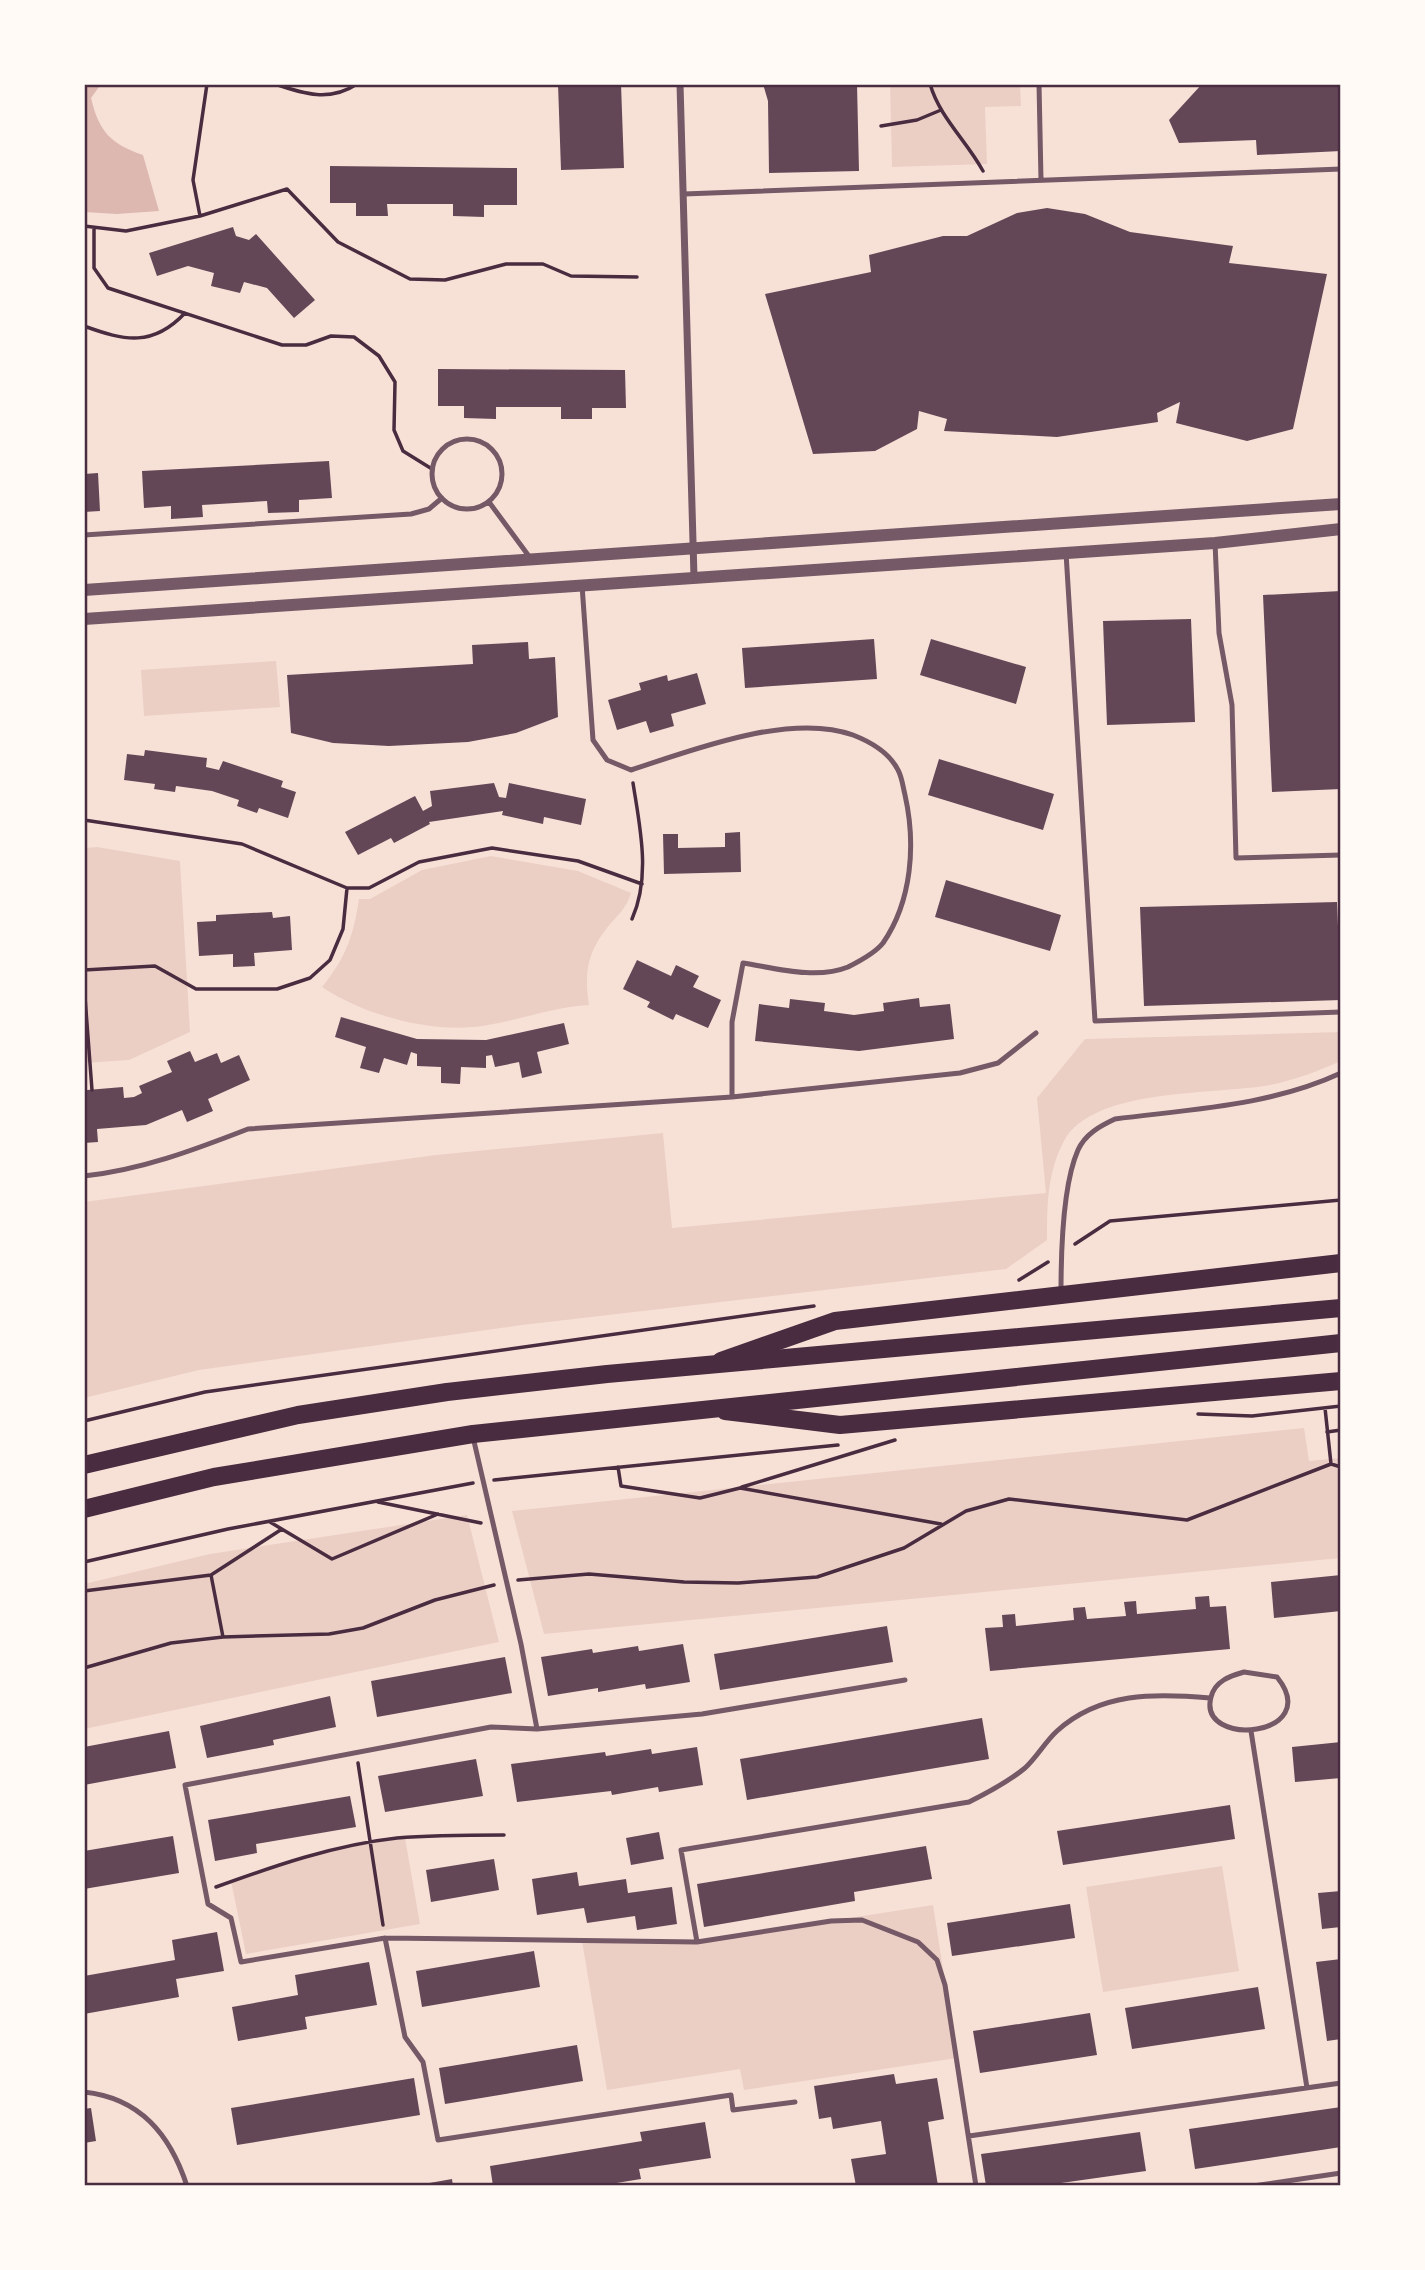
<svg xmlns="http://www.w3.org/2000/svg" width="1425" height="2270" font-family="Poppins,sans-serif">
<rect width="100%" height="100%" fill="#f7e1d7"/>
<path fill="#ebcfc5" d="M 890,84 L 1020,84 L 1021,106 L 985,107 L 987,164 L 892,167 Z
M 276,661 L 280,707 L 144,716 L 141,670 Z
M 97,847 L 180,861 L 190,1032 L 129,1060 L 84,1063 L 84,848 Z
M 491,856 L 578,871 L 631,893 C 626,910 617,915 607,928 C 587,953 584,974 589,1005 C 554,1007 523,1019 488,1025 C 436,1035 365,1016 322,987 C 346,957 353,937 359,899 L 370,899 L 422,870 Z
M 1341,1032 L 1341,1061 C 1318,1071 1295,1080 1270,1085 C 1216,1095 1093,1087 1064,1141 C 1047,1173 1047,1206 1047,1240 L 1006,1269 L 522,1325 L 199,1370 L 84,1398 L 84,1202 L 436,1155 L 663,1133 L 672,1228 L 1046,1193 L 1037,1098 L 1085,1039 Z
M 1304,1428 L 1309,1461 L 1341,1458 L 1341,1558 L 544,1634 L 512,1511 Z
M 467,1515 L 499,1642 L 84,1729 L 84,1584 L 210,1554 Z
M 405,1838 L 420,1924 L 246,1954 L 231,1881 L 326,1851 Z
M 1222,1866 L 1239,1971 L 1103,1992 L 1086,1887 Z
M 933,1905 L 957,2058 L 744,2090 L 740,2069 L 607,2090 L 582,1941 L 697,1942 Z"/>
<path fill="#dcb8b0" d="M 84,84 L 101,84 L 91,98 C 99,132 111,144 143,155 L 159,211 L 117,214 L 84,212 Z"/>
<path fill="#644757" d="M 558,84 L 621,84 L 624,168 L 561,170 Z
M 763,84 L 857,84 L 859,171 L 769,173 L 768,101 Z
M 1089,84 L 1140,84 L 1140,86 L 1089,87 Z
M 1202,84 L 1341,84 L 1341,151 L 1257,155 L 1256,140 L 1179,143 L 1169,120 Z
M 330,166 L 517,168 L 517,205 L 484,205 L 484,217 L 453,216 L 453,204 L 387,204 L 388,216 L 356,216 L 356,203 L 330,203 Z
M 1047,208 L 1085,214 L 1130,232 L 1233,246 L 1229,263 L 1327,274 L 1293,429 L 1247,441 L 1176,423 L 1180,402 L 1157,413 L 1158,422 L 1057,437 L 944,431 L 947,419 L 919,411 L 917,429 L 875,451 L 813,454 L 765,294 L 871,272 L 869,255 L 943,236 L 967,236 L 1017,213 Z
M 233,227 L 236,236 L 249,240 L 256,234 L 315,300 L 294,318 L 267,288 L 244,282 L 240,293 L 211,286 L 214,273 L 188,266 L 157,276 L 149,253 Z
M 438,369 L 625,370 L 626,408 L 592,408 L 592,419 L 561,419 L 561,407 L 496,407 L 496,419 L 464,418 L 464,406 L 438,406 Z
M 329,461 L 332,498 L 299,500 L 299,512 L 268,513 L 267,501 L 202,505 L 203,517 L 171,519 L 171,506 L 144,508 L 142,471 Z
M 98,473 L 100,511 L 84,512 L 84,474 Z
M 1341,591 L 1341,789 L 1272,792 L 1263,595 Z
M 1191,619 L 1195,722 L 1107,725 L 1103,621 Z
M 874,639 L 877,679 L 745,688 L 742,648 Z
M 931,639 L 1026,667 L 1016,704 L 920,675 Z
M 528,642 L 529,659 L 555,657 L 558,717 L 516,733 L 468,742 L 389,746 L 333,743 L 291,733 L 287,675 L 473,664 L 472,645 Z
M 697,673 L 706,704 L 671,714 L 674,726 L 650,733 L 646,721 L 617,730 L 608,700 L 641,690 L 639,683 L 667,675 L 668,681 Z
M 145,750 L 207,758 L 206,767 L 219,770 L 223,761 L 283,781 L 281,787 L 296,792 L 288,818 L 259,808 L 257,813 L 237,806 L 239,800 L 212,791 L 176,786 L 175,792 L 154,789 L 155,784 L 124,780 L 127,754 L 144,756 Z
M 939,759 L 1054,794 L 1043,830 L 928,795 Z
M 494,783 L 499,797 L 506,798 L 509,783 L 586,799 L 581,825 L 544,817 L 543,824 L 502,815 L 503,811 L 429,822 L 430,824 L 394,843 L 391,838 L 358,855 L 345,832 L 415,796 L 423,811 L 432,806 L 430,791 Z
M 740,832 L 741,872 L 664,874 L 663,834 L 678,834 L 678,848 L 725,847 L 725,833 Z
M 946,880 L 1061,915 L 1050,951 L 935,917 Z
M 1337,902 L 1341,1000 L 1144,1006 L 1140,907 Z
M 272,912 L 273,918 L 290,916 L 292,950 L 254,953 L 255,966 L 233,967 L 233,954 L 199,956 L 197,922 L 216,921 L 216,915 Z
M 637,960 L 671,976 L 676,965 L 699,976 L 693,987 L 721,1000 L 708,1028 L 676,1014 L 673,1020 L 647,1007 L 650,1002 L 623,989 Z
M 919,998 L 920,1007 L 950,1004 L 954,1039 L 859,1051 L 755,1041 L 759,1004 L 789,1008 L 790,999 L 825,1003 L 824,1011 L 854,1015 L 884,1011 L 883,1003 Z
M 341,1017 L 417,1039 L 486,1040 L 564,1023 L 569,1044 L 537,1052 L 542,1073 L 522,1078 L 519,1062 L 495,1067 L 492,1055 L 486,1056 L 486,1068 L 461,1067 L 460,1084 L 441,1083 L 441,1067 L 417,1066 L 417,1054 L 411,1052 L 407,1065 L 384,1058 L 379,1073 L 360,1068 L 366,1047 L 335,1037 Z
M 190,1051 L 195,1062 L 217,1053 L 221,1063 L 239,1055 L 250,1080 L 208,1099 L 213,1111 L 187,1122 L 182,1110 L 146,1125 L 97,1129 L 98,1142 L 84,1143 L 84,1075 L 87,1090 L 123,1087 L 124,1098 L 134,1097 L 142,1093 L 139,1086 L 172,1072 L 167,1061 Z
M 1341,1575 L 1341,1611 L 1274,1618 L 1271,1582 Z
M 1209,1596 L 1210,1607 L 1226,1606 L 1230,1649 L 990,1671 L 985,1628 L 1003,1627 L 1002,1615 L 1015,1614 L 1016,1626 L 1074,1620 L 1073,1608 L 1085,1607 L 1087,1619 L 1126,1616 L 1124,1602 L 1136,1601 L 1137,1614 L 1196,1609 L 1195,1597 Z
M 887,1626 L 893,1662 L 720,1690 L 714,1654 Z
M 683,1644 L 690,1682 L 646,1689 L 645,1684 L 598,1692 L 598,1688 L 548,1696 L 541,1657 L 592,1649 L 593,1653 L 638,1646 L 639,1651 Z
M 505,1657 L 512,1693 L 377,1717 L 371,1681 Z
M 330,1696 L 336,1727 L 273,1740 L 274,1745 L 207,1758 L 200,1726 Z
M 982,1718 L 989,1759 L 747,1800 L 740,1759 Z
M 169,1731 L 176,1768 L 84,1785 L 84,1747 Z
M 1341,1742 L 1341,1778 L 1295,1782 L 1292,1747 Z
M 697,1747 L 703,1785 L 659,1792 L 658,1787 L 612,1795 L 611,1791 L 517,1802 L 511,1764 L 605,1752 L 606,1756 L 651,1749 L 652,1754 Z
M 476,1759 L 483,1796 L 385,1812 L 378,1776 Z
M 350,1796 L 356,1827 L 256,1844 L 257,1853 L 215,1861 L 208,1820 Z
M 1230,1805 L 1235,1839 L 1063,1865 L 1057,1831 Z
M 659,1832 L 664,1859 L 631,1865 L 626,1838 Z
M 173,1836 L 179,1873 L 84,1889 L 84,1851 Z
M 926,1846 L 932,1879 L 854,1892 L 855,1901 L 704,1927 L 697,1884 Z
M 494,1859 L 499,1890 L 431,1902 L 426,1870 Z
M 577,1872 L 579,1886 L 626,1879 L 628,1893 L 672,1887 L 677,1924 L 637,1930 L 635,1916 L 587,1923 L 584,1908 L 537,1915 L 532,1879 Z
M 1341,1891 L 1341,1927 L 1322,1929 L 1318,1893 Z
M 1070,1904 L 1075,1938 L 952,1956 L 947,1923 Z
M 217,1932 L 224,1971 L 176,1979 L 179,1997 L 84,2014 L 84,1976 L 175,1960 L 172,1940 Z
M 534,1951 L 540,1987 L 422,2007 L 416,1971 Z
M 1341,1959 L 1341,2039 L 1327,2041 L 1316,1962 Z
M 369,1962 L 377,2005 L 305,2017 L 307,2029 L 238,2041 L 232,2007 L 298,1995 L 295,1975 Z
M 1258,1987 L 1265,2029 L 1132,2049 L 1125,2008 Z
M 1090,2013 L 1097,2055 L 980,2073 L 973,2031 Z
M 577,2045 L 583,2081 L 445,2104 L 439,2068 Z
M 894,2074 L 896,2084 L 937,2078 L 944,2119 L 928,2122 L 938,2186 L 856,2186 L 851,2159 L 886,2154 L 881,2121 L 833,2129 L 831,2117 L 819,2119 L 814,2086 Z
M 414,2078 L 420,2115 L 237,2145 L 231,2108 Z
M 1341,2107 L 1341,2147 L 1195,2169 L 1189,2129 Z
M 91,2108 L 96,2141 L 84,2143 L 84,2109 Z
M 705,2122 L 711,2158 L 639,2169 L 641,2179 L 598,2186 L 493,2186 L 490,2166 L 642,2141 L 640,2132 Z
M 1140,2132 L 1146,2171 L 1040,2186 L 986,2186 L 981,2154 Z
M 452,2179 L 453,2186 L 418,2186 L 418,2185 Z"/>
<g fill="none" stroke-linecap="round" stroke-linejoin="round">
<path stroke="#4a2c40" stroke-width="3.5" d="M 275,84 C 304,94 330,102 357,84
M 930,84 C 940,118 966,140 983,171
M 881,126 L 917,120 L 941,110
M 200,216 L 193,180 L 207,84
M 84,226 L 126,231 L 200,216 L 287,189 L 338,242 L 410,279 L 445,280 L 506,264 L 543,264 L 571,276 L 637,277
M 94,228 L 94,268 L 108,288 L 282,345 L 306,345 L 331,336 L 354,337 L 379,356 L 395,382 L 394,430 L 403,451 L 432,469
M 84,326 C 125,341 153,347 185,313
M 84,820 L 242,844 L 347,888 L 369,888 L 419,862 L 492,848 L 578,861 L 642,884
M 632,919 C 651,876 640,828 633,783
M 84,970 L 155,966 L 196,989 L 277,989 L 310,978 L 330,960 L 343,929 L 347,888
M 84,984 L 92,1090
M 1075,1244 L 1110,1221 L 1341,1200
M 1019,1280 L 1048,1262
M 1325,1408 L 1331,1464
M 1198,1414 L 1252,1416 L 1341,1406
M 84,1421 L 205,1392 L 814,1306
M 1327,1432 L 1341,1430
M 618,1467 L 621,1486 L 700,1498 L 740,1488 L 941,1524
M 494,1480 L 838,1445
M 742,1487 L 895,1440
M 378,1502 L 481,1523
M 270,1522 L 332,1559 L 438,1514
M 84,1562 L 228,1529 L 473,1483
M 211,1575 L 223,1637
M 518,1580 L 589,1574 L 684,1582 L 738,1583 L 817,1577 L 904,1548 L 966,1511 L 1009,1499 L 1187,1520 L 1331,1464 L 1341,1467
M 84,1591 L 211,1575 L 282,1529
M 84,1668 L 171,1643 L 223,1637 L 329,1634 L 363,1628 L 435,1600 L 494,1585
M 358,1763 L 383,1925
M 216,1887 C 274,1866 334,1845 397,1838 C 432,1835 468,1835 504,1835"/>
<path stroke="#755966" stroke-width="5" d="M 1039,84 L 1041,180
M 684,194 L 1341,169
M432 474a35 35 0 1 1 70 0a35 35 0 1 1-70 0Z
M 489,502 L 531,559
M 84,535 L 411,514 L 429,509 L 442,498
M 1215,543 L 1219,633 L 1232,705 L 1236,858 L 1341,855
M 1066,553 L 1095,1021 L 1341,1012
M 582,585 L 593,740 L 607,760 L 631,770 C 693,750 790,712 853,735 C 871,742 889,752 898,770 C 902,777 903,787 905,795 C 916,844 912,901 883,943 C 876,952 858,962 848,967 C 816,980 775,968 743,963 L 732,1022 L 732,1097
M 84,1176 C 141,1170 194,1150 248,1129 L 732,1097 L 960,1073 L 998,1063 L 1036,1033
M 1061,1292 C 1061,1253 1063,1184 1078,1150 C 1085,1134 1100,1126 1115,1119 C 1192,1109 1270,1106 1341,1073
M 473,1437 L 521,1644 L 537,1729 L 702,1714 L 905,1680
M 1244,1672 L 1277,1677 C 1325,1737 1197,1749 1211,1697 C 1215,1681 1230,1676 1244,1672 Z
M 537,1729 L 491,1727 L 185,1785 L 208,1904 L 231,1918 L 241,1962 L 385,1938 L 697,1942 L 831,1921 L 862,1920 L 918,1942 L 937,1960 L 945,1985 L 976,2186
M 1251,1731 L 1307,2088
M 385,1938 L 405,2037 L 423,2062 L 438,2140 L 731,2095 L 733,2110 L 795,2102
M 697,1942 L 681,1850 L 969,1802 C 989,1792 1008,1782 1025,1768 C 1037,1757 1045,1742 1057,1731 C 1100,1692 1155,1693 1210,1698
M 84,2092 C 140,2098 170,2134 187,2186
M 969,2136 L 1341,2083
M 1253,2186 L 1341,2173"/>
<path stroke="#755966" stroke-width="7" d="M 680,84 L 694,577"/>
<path stroke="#755966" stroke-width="12" d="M 84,590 L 1341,504
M 84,619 L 1215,543 L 1341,529"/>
<path stroke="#4a2c40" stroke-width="18" d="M 721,1361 L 835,1321 L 1341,1263
M 725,1411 L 840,1425 L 1341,1381"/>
<path stroke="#4a2c40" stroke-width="18" d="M 84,1465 L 298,1415 L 447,1392 L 607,1374 L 1341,1308
M 84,1509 L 214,1477 L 473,1434 L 1341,1343"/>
</g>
<rect width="1425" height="2270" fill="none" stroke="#fffaf5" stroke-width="172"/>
<rect x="86" y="86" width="1253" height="2098" fill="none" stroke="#4a2c40" stroke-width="2.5"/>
</svg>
